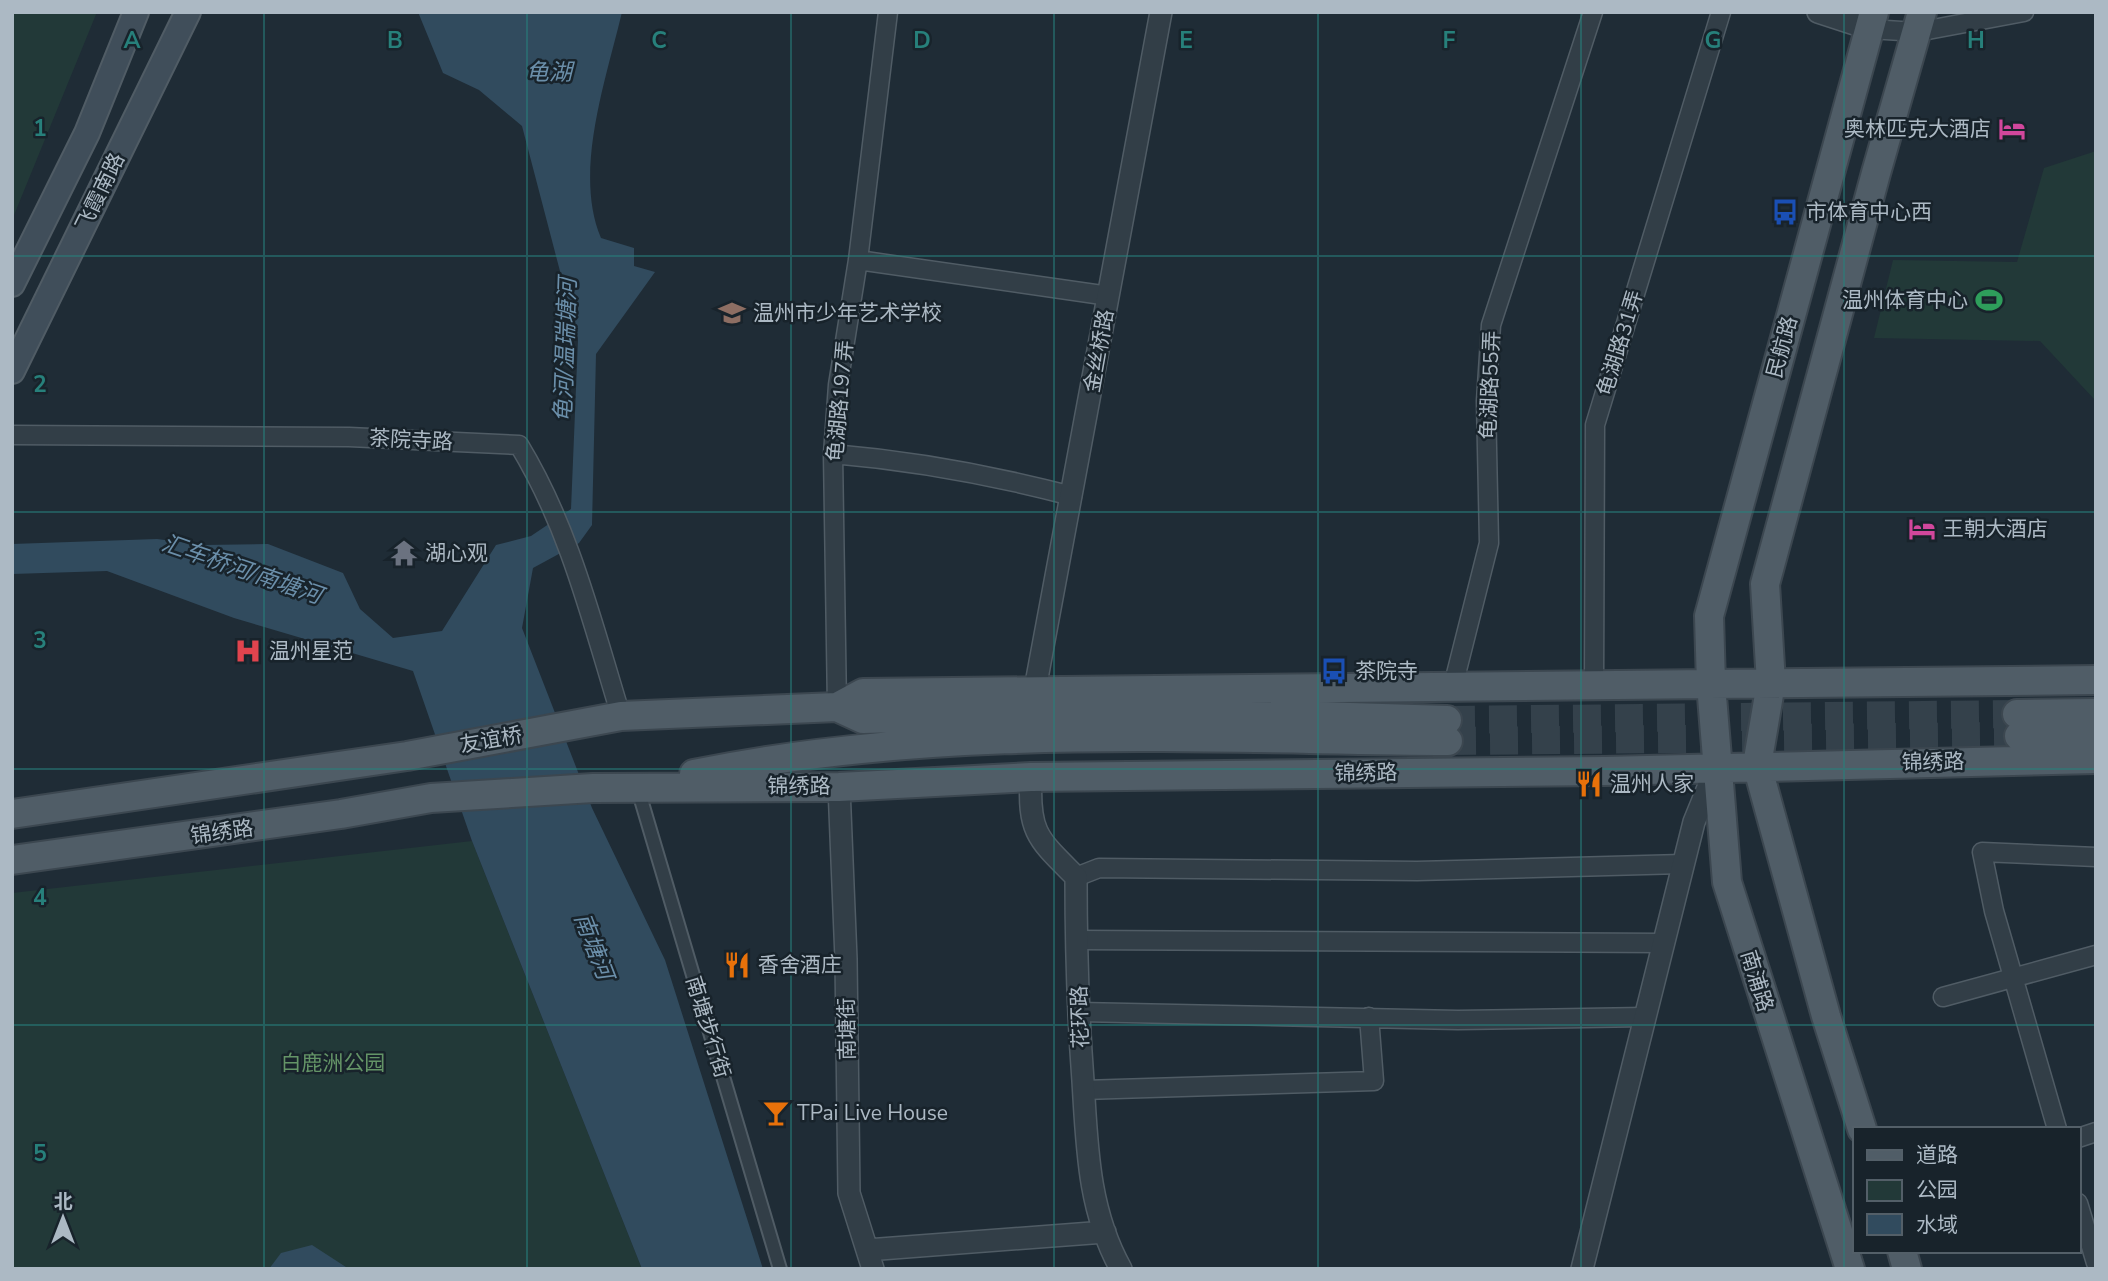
<svg xmlns="http://www.w3.org/2000/svg" width="2108" height="1281" font-family="'Nunito Sans','Noto Sans SC',sans-serif">
<rect width="100%" height="100%" fill="#1f2c36"/>
<path fill="#223938" d="M 12,12 L 97,12 L 12,220 Z
M 2096,151 L 2096,495 L 2094,399 L 2040,341 L 1874,338 L 1893,260 L 2017,262 L 2044,168 Z
M 472,841 L 642,1269 L 12,1269 L 12,893 Z"/>
<path fill="#314b5e" d="M 418,12 L 622,12 C 606,80 573,172 601,238 L 634,248 L 634,266 L 655,272 L 596,354 L 592,525 L 579,543 L 533,568 L 522,628 L 592,808 L 665,960 L 763,1269 L 642,1269 L 472,841 L 413,671 L 234,618 L 107,571 L 12,574 L 12,544 L 157,539 L 204,545 L 268,544 L 343,573 L 360,609 L 393,638 L 442,631 L 496,545 L 531,536 L 571,509 L 578,340 L 522,126 L 479,90 L 443,73 Z
M 312,1245 L 349,1269 L 269,1269 L 281,1253 Z"/>
<g fill="none" stroke-linecap="round" stroke-linejoin="round">
<path stroke="#34414b" stroke-width="28" stroke-dasharray="28 14" stroke-linecap="butt" d="M 1447,720 L 2017,714
M 1448,741 L 2019,736"/>
<g stroke="#505c65" stroke-width="16">
<path id="pedestrian" d="M 637,786 L 780,1269"/>
</g>
<g stroke="#505c65" stroke-width="21">
<path id="minor" d="M 1870,29 L 1917,32 L 2024,12
M 858,260 L 1109,296
M 12,435 L 349,437 L 519,445 C 570,529 592,622 621,716
M 833,454 C 915,461 992,475 1072,496
M 1594,685 L 1595,425 L 1721,12
M 1453,686 L 1489,543 L 1486,401 L 1491,325 L 1593,12
M 837,707 L 833,454 L 838,385 L 858,260 L 888,12
M 1076,877 L 1099,868 L 1417,871 L 1683,864
M 1076,940 L 1664,943
M 1943,997 L 2096,955
M 1079,1012 L 1458,1020 L 1645,1017
M 1083,1090 L 1374,1081 L 1369,1017
M 2057,1129 L 1994,911 L 1982,852 L 2096,857
M 2078,1138 L 2096,1132
M 2078,1203 L 2096,1263"/>
</g>
<g stroke="#505c65" stroke-width="24">
<path id="tertiary" d="M 1818,12 L 1870,29
M 1035,689 L 1161,12
M 1031,777 C 1028,833 1038,839 1076,877 C 1076,945 1078,1014 1083,1081 C 1087,1146 1088,1210 1121,1269
M 839,787 L 846,959 L 849,1193 L 873,1269
M 867,1250 L 1105,1232
M 1582,1269 L 1694,822 L 1716,768"/>
</g>
<g stroke="#505c65" stroke-width="28">
<path id="secondary" d="M 12,284 L 87,133 L 136,12
M 12,371 L 188,12"/>
</g>
<g stroke="#3c4750" stroke-width="32">
<path id="primary" d="M 837,707 L 863,719 L 1163,711 L 1447,720
M 2017,714 L 2096,713
M 2019,736 L 2096,734
M 694,774 C 941,723 1197,739 1448,741
M 12,814 L 407,756 L 621,716 L 837,707 L 863,693 L 2096,680
M 12,860 L 341,814 L 431,798 L 593,788 L 839,787 L 1031,777 L 1605,771 L 2096,759
M 1862,1129 L 1826,1016 L 1757,765 L 1771,683 L 1765,584 L 1876,173 L 1922,12
M 1902,1251 L 1907,1269
M 1850,1269 L 1727,882 L 1711,684 L 1709,616 L 1874,12"/>
</g>
<use href="#pedestrian" stroke="#323e47" stroke-width="12"/>
<use href="#minor" stroke="#323e47" stroke-width="18"/>
<use href="#tertiary" stroke="#323e47" stroke-width="21"/>
<use href="#secondary" stroke="#404e5a" stroke-width="24"/>
<use href="#primary" stroke="#505d67" stroke-width="28"/>
</g>
<path fill="none" stroke="#27807b" stroke-width="2" stroke-opacity="0.55" d="M 264,12 L 264,1269M 527,12 L 527,1269M 791,12 L 791,1269M 1054,12 L 1054,1269M 1318,12 L 1318,1269M 1581,12 L 1581,1269M 1844,12 L 1844,1269M 12,256 L 2096,256M 12,512 L 2096,512M 12,769 L 2096,769M 12,1025 L 2096,1025"/>
<defs>
<g id="hotel-bare" transform="scale(2.1)"><path d="M-6-4.5h1.5V1H6V5H4.5V3h-9V5H-6ZM-4 0a1.8 1.8 0 1 1 3.6 0ZM.5 0V-2.5h3Q6-2.5 6 0Z" fill="#d1479c" stroke="#18232b" stroke-width="2.5" paint-order="stroke"/></g>
<g id="bus-bare" transform="scale(2.1)"><path d="M-5-6H5V4H4V6H2V4H-2V6H-4V4H-5ZM-3.5-4V0h7V-4ZM-3.5 1.2v1.5H-2V1.2ZM2 1.2v1.5H3.5V1.2Z" fill="#1a4fb4" stroke="#18232b" stroke-width="2.5" paint-order="stroke"/></g>
<g id="stadium-bare" transform="scale(2.1)"><path d="M0-5a6.5 5 0 1 0 0 10a6.5 5 0 1 0 0-10ZM-3.5-1.8h7v3.6h-7Z" fill="#2e9e5b" stroke="#18232b" stroke-width="2.5" paint-order="stroke"/></g>
<g id="school-bare" transform="scale(2.1)"><path d="M0-5L7-2L0 1L-7-2ZM-4 1L0 2.5L4 1V4Q0 6-4 4Z" fill="#8d6e63" stroke="#18232b" stroke-width="2.5" paint-order="stroke"/></g>
<g id="temple-bare" transform="scale(2.1)"><path d="M0-6L5-2H3V0L6.5 2.5H4V6H1.5V3h-3V6H-4V2.5H-6.5L-3 0V-2H-5Z" fill="#6b7280" stroke="#18232b" stroke-width="2.5" paint-order="stroke"/></g>
<g id="hospital-bare" transform="scale(2.1)"><path d="M-5-5h3v3.5h4V-5h3V5h-3V1.5h-4V5h-3Z" fill="#e0444e" stroke="#18232b" stroke-width="2.5" paint-order="stroke"/></g>
<g id="restaurant-bare" transform="scale(2.1)"><path d="M-5-6h1v4h1v-4h1v4h1v-4h1v5L-1.5 .5V6h-2V.5L-5-1ZM5-6V6H3V1.5H1.5Q1.5-4 5-6Z" fill="#e8710a" stroke="#18232b" stroke-width="2.5" paint-order="stroke"/></g>
<g id="bar-bare" transform="scale(2.1)"><path d="M-6-5H6L.8 .8V4.5H3.5V6h-7V4.5H-.8V.8Z" fill="#e8710a" stroke="#18232b" stroke-width="2.5" paint-order="stroke"/></g>
</defs>
<g fill-rule="evenodd">
<use href="#hotel-bare" x="2012" y="129"/>
<use href="#bus-bare" x="1785" y="212"/>
<use href="#stadium-bare" x="1989" y="300"/>
<use href="#school-bare" x="732" y="313"/>
<use href="#hotel-bare" x="1922" y="529"/>
<use href="#temple-bare" x="404" y="553"/>
<use href="#hospital-bare" x="248" y="651"/>
<use href="#bus-bare" x="1334" y="671"/>
<use href="#restaurant-bare" x="1589" y="784"/>
<use href="#restaurant-bare" x="737" y="965"/>
<use href="#bar-bare" x="776" y="1113"/>
</g>
<g text-anchor="middle" stroke-width="5" stroke-linejoin="round" paint-order="stroke">
<g font-size="21" fill="#acb9c4" stroke="#18232b" text-anchor="start">
<text x="1991" y="136" text-anchor="end">奥林匹克大酒店</text>
<text x="1806" y="219">市体育中心西</text>
<text x="1968" y="307" text-anchor="end">温州体育中心</text>
<text x="753" y="320">温州市少年艺术学校</text>
<text x="1943" y="536">王朝大酒店</text>
<text x="425" y="560">湖心观</text>
<text x="269" y="658">温州星范</text>
<text x="1355" y="678">茶院寺</text>
<text x="1610" y="791">温州人家</text>
<text x="758" y="972">香舍酒庄</text>
<text x="797" y="1120">TPai Live House</text>
</g>
<g font-size="21" fill="#acb9c4" stroke="#18232b">
<text transform="translate(100 192) rotate(-64)" y="7">飞霞南路</text>
<text transform="translate(1620 343) rotate(-73)" y="7">龟湖路31弄</text>
<text transform="translate(1782 347) rotate(-75)" y="7">民航路</text>
<text transform="translate(1099 351) rotate(-80)" y="7">金丝桥路</text>
<text transform="translate(1490 385) rotate(-88)" y="7">龟湖路55弄</text>
<text transform="translate(840 401) rotate(-85)" y="7">龟湖路197弄</text>
<text transform="translate(411 440) rotate(3)" y="7">茶院寺路</text>
<text transform="translate(491 740) rotate(-10)" y="7">友谊桥</text>
<text transform="translate(1933 762) rotate(-1)" y="7">锦绣路</text>
<text transform="translate(1366 773) rotate(-1)" y="7">锦绣路</text>
<text x="799" y="793">锦绣路</text>
<text transform="translate(222 832) rotate(-8)" y="7">锦绣路</text>
<text transform="translate(1757 981) rotate(73)" y="7">南浦路</text>
<text transform="translate(1080 1017) rotate(-92)" y="7">花环路</text>
<text transform="translate(708 1027) rotate(73)" y="7">南塘步行街</text>
<text transform="translate(847 1029) rotate(-91)" y="7">南塘街</text>
</g>
<g font-size="21" fill="#649467" stroke="#18232b">
<text x="333" y="1070">白鹿洲公园</text>
</g>
<g font-size="23" font-style="italic" fill="#6b8faa" stroke="#18232b">
<text x="549" y="80">龟湖</text>
<text transform="translate(565 350) rotate(-88)" y="8">龟河/温瑞塘河</text>
<text transform="translate(242 569) rotate(19)" y="8">汇车桥河/南塘河</text>
<text transform="translate(594 946) rotate(69)" y="8">南塘河</text>
</g>
</g>
<g font-size="23" text-anchor="middle" font-weight="bold" fill="#27807b" stroke="#18232b" stroke-width="5" stroke-linejoin="round" paint-order="stroke">
<text x="132" y="48">A</text>
<text x="395" y="48">B</text>
<text x="659" y="48">C</text>
<text x="922" y="48">D</text>
<text x="1186" y="48">E</text>
<text x="1449" y="48">F</text>
<text x="1713" y="48">G</text>
<text x="1976" y="48">H</text>
<text x="40" y="136">1</text>
<text x="40" y="392">2</text>
<text x="40" y="648">3</text>
<text x="40" y="905">4</text>
<text x="40" y="1161">5</text>
</g>
<rect width="2108" height="1281" fill="none" stroke="#acb9c4" stroke-width="28"/>
<rect x="1853" y="1127" width="228" height="126" fill="#18232b" stroke="#535f68" stroke-width="2"/>
<rect x="1867" y="1150" width="35" height="10" fill="#505d67" stroke="#535f68" stroke-width="2"/>
<text x="1916" y="1162" font-size="21" fill="#acb9c4">道路</text>
<rect x="1867" y="1180" width="35" height="21" fill="#223938" stroke="#535f68" stroke-width="2"/>
<text x="1916" y="1197" font-size="21" fill="#acb9c4">公园</text>
<rect x="1867" y="1214" width="35" height="21" fill="#314b5e" stroke="#535f68" stroke-width="2"/>
<text x="1916" y="1232" font-size="21" fill="#acb9c4">水域</text>
<g transform="translate(63 1218)" stroke="#18232b" stroke-width="5" paint-order="stroke">
<path d="M0-5L12 26L0 18L-12 26Z" fill="#acb9c4"/>
<text y="-10" font-size="19" font-weight="bold" text-anchor="middle" fill="#acb9c4">北</text>
</g>
</svg>
